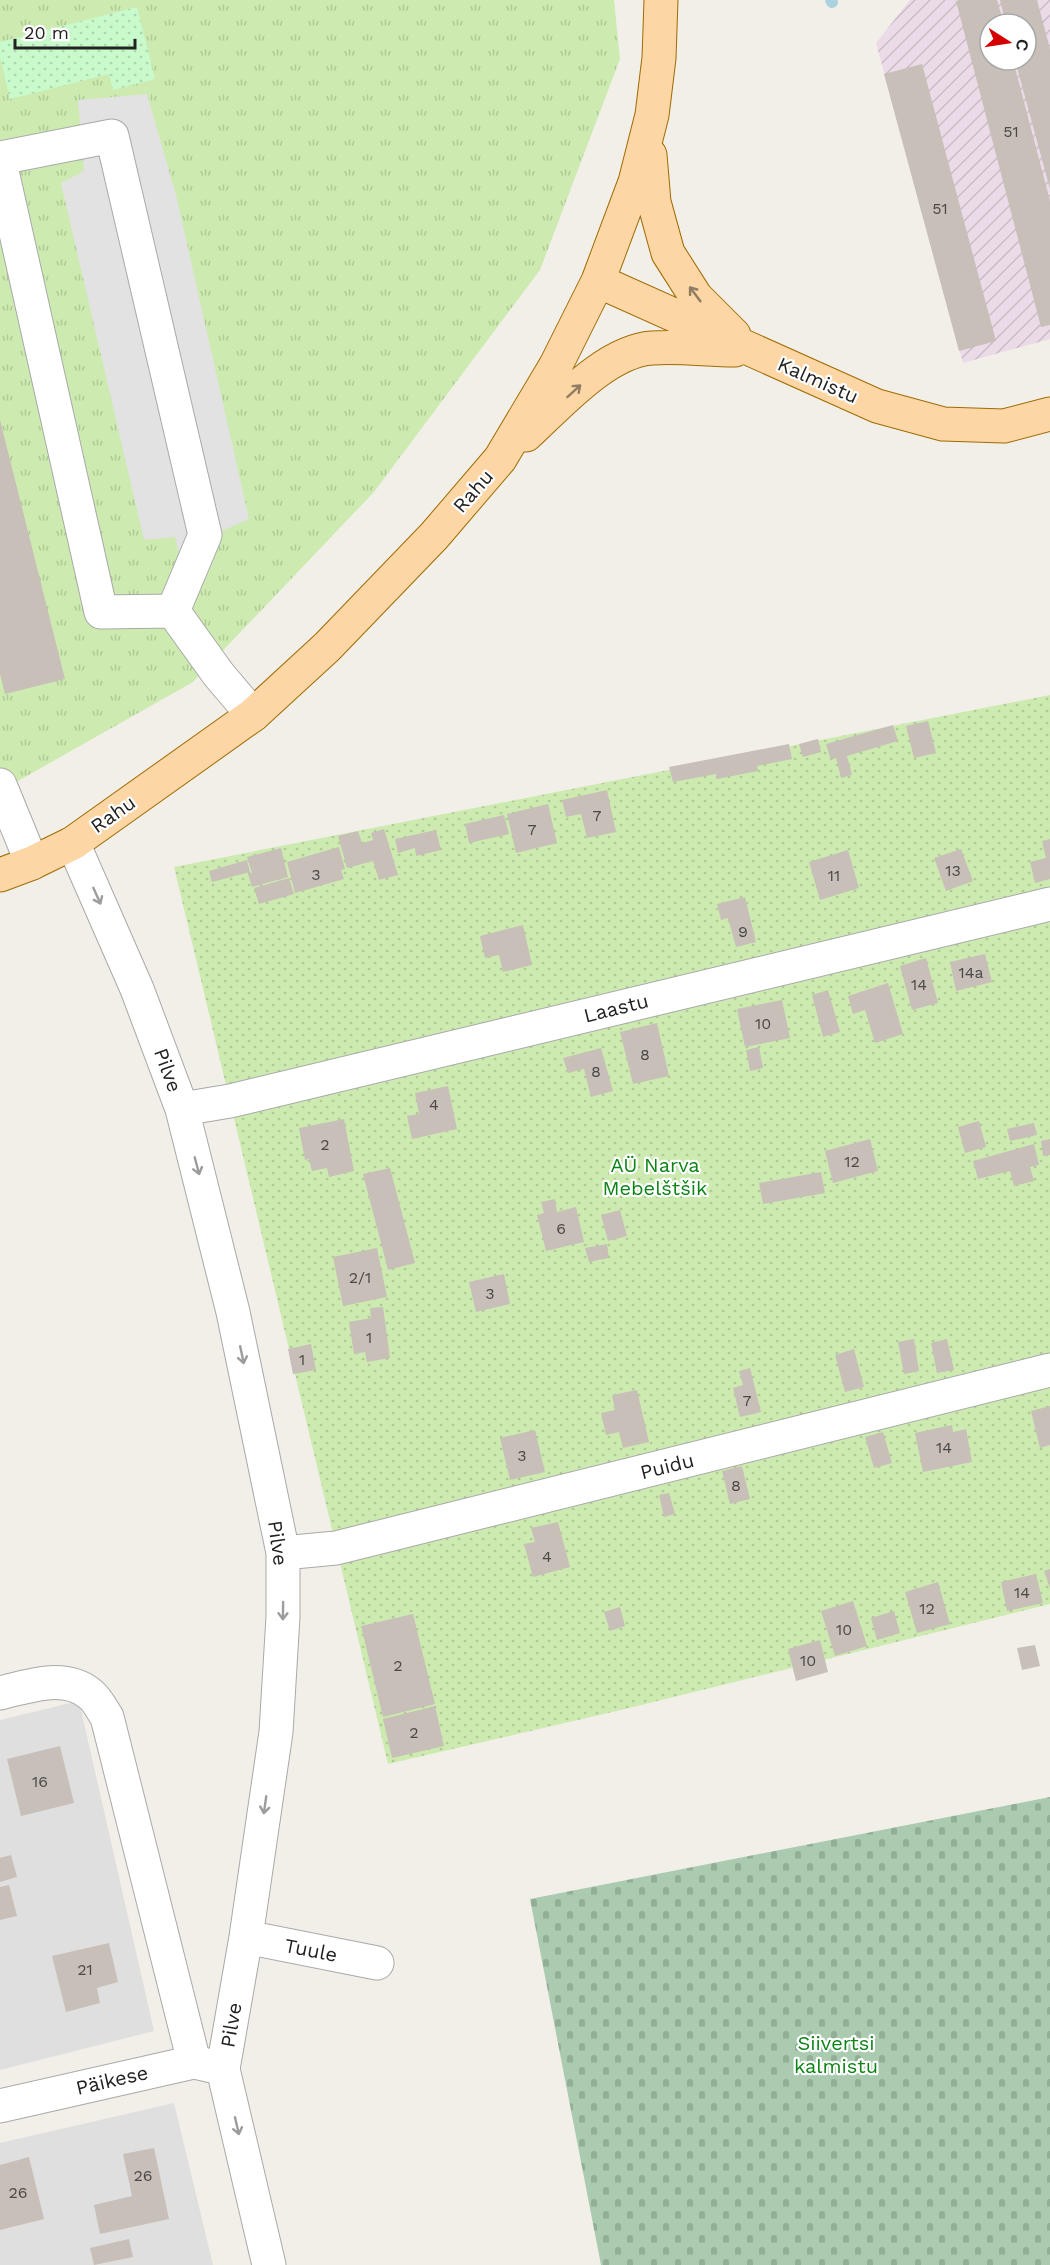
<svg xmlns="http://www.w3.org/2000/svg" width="1050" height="2265" font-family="'Work Sans',sans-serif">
<defs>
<pattern id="industrial-furrows" width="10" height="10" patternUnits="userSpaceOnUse" patternTransform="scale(1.5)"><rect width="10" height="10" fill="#ebdbe8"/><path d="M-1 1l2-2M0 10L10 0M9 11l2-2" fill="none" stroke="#c9bcc7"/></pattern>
<pattern id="grass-tufts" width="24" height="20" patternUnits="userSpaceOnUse" patternTransform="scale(1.5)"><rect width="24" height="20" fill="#cdebb0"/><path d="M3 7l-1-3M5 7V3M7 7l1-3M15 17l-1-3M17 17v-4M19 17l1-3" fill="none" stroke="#b0c997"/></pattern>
<pattern id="cemetery-stones" width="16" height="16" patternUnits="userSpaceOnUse" patternTransform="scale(1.5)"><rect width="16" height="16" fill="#aacbaf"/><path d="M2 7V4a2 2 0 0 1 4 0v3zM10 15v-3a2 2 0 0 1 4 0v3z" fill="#92ae96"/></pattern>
<pattern id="park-dots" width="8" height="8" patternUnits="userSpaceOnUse" patternTransform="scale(1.5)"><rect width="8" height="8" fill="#c8facc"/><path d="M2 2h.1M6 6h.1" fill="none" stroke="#acd6af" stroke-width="1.8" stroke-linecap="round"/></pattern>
<pattern id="garden-dots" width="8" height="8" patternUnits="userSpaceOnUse" patternTransform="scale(1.5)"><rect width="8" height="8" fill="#cdebb0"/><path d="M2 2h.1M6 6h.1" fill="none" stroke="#b0c997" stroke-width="1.8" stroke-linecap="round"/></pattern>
</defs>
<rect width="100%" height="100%" fill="#f2efe9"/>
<path fill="#e0dfdf" d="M 79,1701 L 154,2031 L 0,2070 L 0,1720 Z
M 174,2103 L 213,2265 L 0,2265 L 0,2143 Z"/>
<path fill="url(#industrial-furrows)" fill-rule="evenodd" d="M 910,0 L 1050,0 L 1050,339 L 963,363 L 876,43 ZM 990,24 L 1026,24 L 1026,60 L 990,60 Z"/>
<path fill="url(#grass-tufts)" d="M 0,0 L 614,0 L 620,59 L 540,270 L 374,492 L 193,682 L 18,781 L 0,787 Z"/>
<path fill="url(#cemetery-stones)" d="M 1050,1797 L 1050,2265 L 601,2265 L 530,1899 Z"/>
<path fill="url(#park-dots)" d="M 137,7 L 155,79 L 113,90 L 109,74 L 10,99 L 0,57 L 0,42 Z"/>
<path fill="url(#garden-dots)" d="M 1050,695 L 1050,1604 L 625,1709 L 388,1764 L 174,867 Z"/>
<path fill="#e2e2e2" d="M 147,94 L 176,195 L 249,519 L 178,550 L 175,537 L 144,540 L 61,183 L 84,171 L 78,100 Z"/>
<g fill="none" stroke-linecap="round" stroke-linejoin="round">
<path stroke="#aad3df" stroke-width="12" d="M 831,0 L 832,2"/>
</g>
<path fill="#c7bfb8" d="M 959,0 L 997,0 L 1004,24 L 990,24 L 990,60 L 1013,60 L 1050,201 L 1050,325 L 1041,327 L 956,1 Z
M 1000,0 L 1037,0 L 1050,49 L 1050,189 L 1015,60 L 1026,60 L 1026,24 L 1006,24 Z
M 922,64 L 996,341 L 959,351 L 884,74 Z
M 0,420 L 65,679 L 5,694 L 0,674 Z
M 928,721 L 936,753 L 914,758 L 906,726 Z
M 893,725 L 898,741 L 847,756 L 852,775 L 841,778 L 836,758 L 831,760 L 826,744 Z
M 818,739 L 821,752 L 803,757 L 799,744 Z
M 789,744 L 792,759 L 757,766 L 758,771 L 717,779 L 716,774 L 673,782 L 669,767 Z
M 607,790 L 616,832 L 587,838 L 581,814 L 566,817 L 562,800 Z
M 548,804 L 557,843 L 516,853 L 507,814 Z
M 504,815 L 509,834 L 469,843 L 465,824 Z
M 384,829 L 398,875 L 379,880 L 373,861 L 347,868 L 338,836 L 358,831 L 362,843 L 373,840 L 371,833 Z
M 436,830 L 441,850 L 416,856 L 415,848 L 398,853 L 395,839 Z
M 1050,839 L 1050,879 L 1035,883 L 1030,862 L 1046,858 L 1042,841 Z
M 339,847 L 345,869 L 341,870 L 344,879 L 295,893 L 287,862 Z
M 281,848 L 288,877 L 252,887 L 248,874 L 252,873 L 247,857 Z
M 961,849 L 973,881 L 946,891 L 934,858 Z
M 848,850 L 859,888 L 820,900 L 809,862 Z
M 247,860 L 250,872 L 212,882 L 209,871 Z
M 289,878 L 294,894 L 259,904 L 254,888 Z
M 745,897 L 756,942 L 736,947 L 728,918 L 721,920 L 717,904 Z
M 523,925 L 532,965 L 503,972 L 499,955 L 485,958 L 480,936 Z
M 985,954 L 992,982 L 956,991 L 950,962 Z
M 926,958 L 938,1003 L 912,1010 L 900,966 Z
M 888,983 L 903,1034 L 875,1043 L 865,1010 L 853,1014 L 848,996 Z
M 828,990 L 840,1032 L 823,1037 L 812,995 Z
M 782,1000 L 790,1038 L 745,1047 L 737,1009 Z
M 657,1023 L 669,1076 L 633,1084 L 620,1032 Z
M 759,1047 L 763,1068 L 750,1071 L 746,1050 Z
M 601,1048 L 613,1091 L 591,1097 L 584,1069 L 568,1073 L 563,1058 Z
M 448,1086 L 457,1129 L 412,1139 L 407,1116 L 419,1114 L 415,1093 Z
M 344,1119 L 354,1171 L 329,1177 L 327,1168 L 312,1171 L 309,1159 L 305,1160 L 299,1128 Z
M 979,1121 L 986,1147 L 965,1153 L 958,1127 Z
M 1034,1123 L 1037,1135 L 1010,1141 L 1007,1129 Z
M 870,1139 L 878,1171 L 833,1183 L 825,1151 Z
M 1050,1139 L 1050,1155 L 1043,1156 L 1041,1141 Z
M 1034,1144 L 1039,1165 L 1030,1167 L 1034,1181 L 1014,1186 L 1010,1171 L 978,1179 L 973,1161 Z
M 390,1168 L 415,1263 L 388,1270 L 363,1174 Z
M 821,1172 L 825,1193 L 763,1204 L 759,1183 Z
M 555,1199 L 557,1212 L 576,1207 L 584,1242 L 546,1251 L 537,1215 L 544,1213 L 541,1202 Z
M 620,1210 L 627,1236 L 608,1241 L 601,1215 Z
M 607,1244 L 609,1258 L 589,1262 L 585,1248 Z
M 377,1248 L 387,1297 L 343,1306 L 333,1257 Z
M 504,1274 L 510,1304 L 476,1312 L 469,1282 Z
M 383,1307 L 390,1358 L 367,1362 L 365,1352 L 354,1354 L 349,1322 L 371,1318 L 370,1308 Z
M 914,1339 L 919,1371 L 904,1374 L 898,1342 Z
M 947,1339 L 954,1370 L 937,1373 L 931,1343 Z
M 311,1344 L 316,1370 L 293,1374 L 288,1349 Z
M 854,1349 L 864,1387 L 845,1392 L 835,1355 Z
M 750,1368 L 761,1412 L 740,1417 L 733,1388 L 743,1385 L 739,1371 Z
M 637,1390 L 649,1442 L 623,1448 L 619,1432 L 606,1435 L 601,1413 L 615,1410 L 612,1395 Z
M 1050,1406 L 1050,1445 L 1040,1448 L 1031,1411 Z
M 952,1425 L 953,1432 L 966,1429 L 972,1462 L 923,1472 L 915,1433 Z
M 535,1430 L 545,1472 L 510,1480 L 500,1438 Z
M 883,1432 L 892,1463 L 874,1468 L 865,1437 Z
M 742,1466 L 750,1499 L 730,1504 L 722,1471 Z
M 669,1493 L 675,1514 L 664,1517 L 659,1495 Z
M 558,1522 L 570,1567 L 533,1577 L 524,1544 L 535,1542 L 531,1528 Z
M 1050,1569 L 1050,1588 L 1044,1571 Z
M 1036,1574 L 1043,1603 L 1007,1611 L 1001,1582 Z
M 938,1582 L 950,1624 L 917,1633 L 905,1592 Z
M 853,1601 L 867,1646 L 835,1656 L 821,1611 Z
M 620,1607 L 625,1626 L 610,1631 L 604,1612 Z
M 894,1611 L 900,1633 L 877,1640 L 871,1618 Z
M 413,1614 L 435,1704 L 383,1717 L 361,1626 Z
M 820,1640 L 828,1672 L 796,1681 L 788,1649 Z
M 1035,1645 L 1040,1666 L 1022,1670 L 1017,1648 Z
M 435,1706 L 444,1746 L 392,1758 L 383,1719 Z
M 60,1746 L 74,1803 L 21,1816 L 7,1759 Z
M 11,1855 L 17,1877 L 0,1882 L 0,1858 Z
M 9,1885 L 17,1916 L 0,1920 L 0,1887 Z
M 109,1943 L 118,1982 L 97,1988 L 100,2003 L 66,2012 L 52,1956 Z
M 154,2148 L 169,2219 L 100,2234 L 94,2205 L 132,2196 L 123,2154 Z
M 29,2157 L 44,2219 L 0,2230 L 0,2165 Z
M 129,2239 L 133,2257 L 94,2265 L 90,2248 Z"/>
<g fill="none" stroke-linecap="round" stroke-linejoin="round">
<g stroke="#a9a9a9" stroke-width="35">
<path id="minor" d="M 0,158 L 112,136 L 205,535 L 173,611 L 219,675 L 253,715
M 0,162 L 101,612 L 173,611
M 0,785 L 32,863
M 73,843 L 137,989 L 182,1109 L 233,1312 L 283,1553 L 283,1617 L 276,1732 L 246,1937 L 223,2069 L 269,2265
M 182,1109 L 230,1101 L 1050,904
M 283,1553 L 336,1548 L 1050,1370
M 0,1693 C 28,1686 65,1673 90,1694 C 97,1699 102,1710 107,1717 L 194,2062
M 246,1937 L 377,1963
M 0,2106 L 194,2062 L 216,2067"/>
</g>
<g stroke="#a06b00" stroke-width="35">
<path id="major" d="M 650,155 L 654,202 L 668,253 L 696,297 L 734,335
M 598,281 L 877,406 L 943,424 L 1004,426 L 1050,414
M 526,435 C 559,405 606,351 652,348 C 680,346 708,350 735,350
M 0,875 L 32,863 L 73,843 L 253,715 L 327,647 L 434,536 L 500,459 L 556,365 L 598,281 L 635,182 L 652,115 L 659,58 L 661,0"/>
</g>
<use href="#minor" stroke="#fff" stroke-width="33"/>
<use href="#major" stroke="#fcd6a4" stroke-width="33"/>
</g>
<defs><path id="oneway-shaft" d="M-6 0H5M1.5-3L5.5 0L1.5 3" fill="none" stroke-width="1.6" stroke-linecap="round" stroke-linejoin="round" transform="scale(1.5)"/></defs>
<g stroke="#8f7c63">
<use href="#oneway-shaft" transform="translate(695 294) rotate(-127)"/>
<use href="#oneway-shaft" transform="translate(574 391) rotate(-42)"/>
</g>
<g stroke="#9c9c9c">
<use href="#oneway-shaft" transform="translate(97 896) rotate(66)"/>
<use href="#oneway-shaft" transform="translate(197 1166) rotate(75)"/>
<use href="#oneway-shaft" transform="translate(242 1355) rotate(78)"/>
<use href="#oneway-shaft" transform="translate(283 1611) rotate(91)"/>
<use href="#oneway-shaft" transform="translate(265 1805) rotate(98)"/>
<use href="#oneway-shaft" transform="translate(237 2126) rotate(77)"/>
</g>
<g text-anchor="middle" stroke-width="4.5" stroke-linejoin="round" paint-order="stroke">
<g font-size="16" fill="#4b4948">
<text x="1011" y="137">51</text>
<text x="940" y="214">51</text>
<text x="597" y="821">7</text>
<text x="532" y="835">7</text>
<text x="953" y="876">13</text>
<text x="316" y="880">3</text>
<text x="834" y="881">11</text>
<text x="743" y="937">9</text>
<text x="971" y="978">14a</text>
<text x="919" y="990">14</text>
<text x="763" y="1029">10</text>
<text x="645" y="1060">8</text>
<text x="596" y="1077">8</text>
<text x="434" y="1110">4</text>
<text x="325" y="1150">2</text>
<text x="852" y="1167">12</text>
<text x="561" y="1234">6</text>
<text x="360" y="1283">2/1</text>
<text x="490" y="1299">3</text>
<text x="369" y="1343">1</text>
<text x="302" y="1365">1</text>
<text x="747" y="1406">7</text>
<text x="944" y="1453">14</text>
<text x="522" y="1461">3</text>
<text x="736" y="1491">8</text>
<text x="547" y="1562">4</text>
<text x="1022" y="1598">14</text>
<text x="927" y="1614">12</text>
<text x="844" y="1635">10</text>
<text x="808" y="1666">10</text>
<text x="398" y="1671">2</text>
<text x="414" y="1738">2</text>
<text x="40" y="1787">16</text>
<text x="85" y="1975">21</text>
<text x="143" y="2181">26</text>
<text x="18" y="2198">26</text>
</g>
<g font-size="20" fill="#222" stroke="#fff">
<text transform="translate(818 380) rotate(24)" y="7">Kalmistu</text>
<text transform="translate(473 491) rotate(-49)" y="7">Rahu</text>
<text transform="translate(113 814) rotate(-35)" y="7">Rahu</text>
<text transform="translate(616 1008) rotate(-14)" y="7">Laastu</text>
<text transform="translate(168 1070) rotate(70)" y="7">Pilve</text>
<text transform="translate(667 1466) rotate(-14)" y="7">Puidu</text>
<text transform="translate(278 1543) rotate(82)" y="7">Pilve</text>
<text transform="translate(311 1950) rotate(11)" y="7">Tuule</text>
<text transform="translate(231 2025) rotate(-80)" y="7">Pilve</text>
<text transform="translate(112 2080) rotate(-13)" y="7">Päikese</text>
</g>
<g font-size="20" fill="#0c8416" stroke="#fff">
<text x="655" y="1172">AÜ Narva<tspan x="655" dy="23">Mebelštšik</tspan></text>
<text x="836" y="2050">Siivertsi<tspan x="836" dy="23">kalmistu</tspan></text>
</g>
</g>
<g transform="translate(1008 42) rotate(102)"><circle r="28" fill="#ffffff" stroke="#a7a7a7" stroke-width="1.5"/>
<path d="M0-4.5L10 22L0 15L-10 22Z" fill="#d40000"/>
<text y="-9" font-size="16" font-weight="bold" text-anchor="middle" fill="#222222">С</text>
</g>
<path d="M15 39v9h120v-9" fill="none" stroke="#222222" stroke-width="3"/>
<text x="24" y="39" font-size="18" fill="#222222" stroke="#ffffff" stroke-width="4.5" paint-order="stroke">20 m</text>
</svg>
